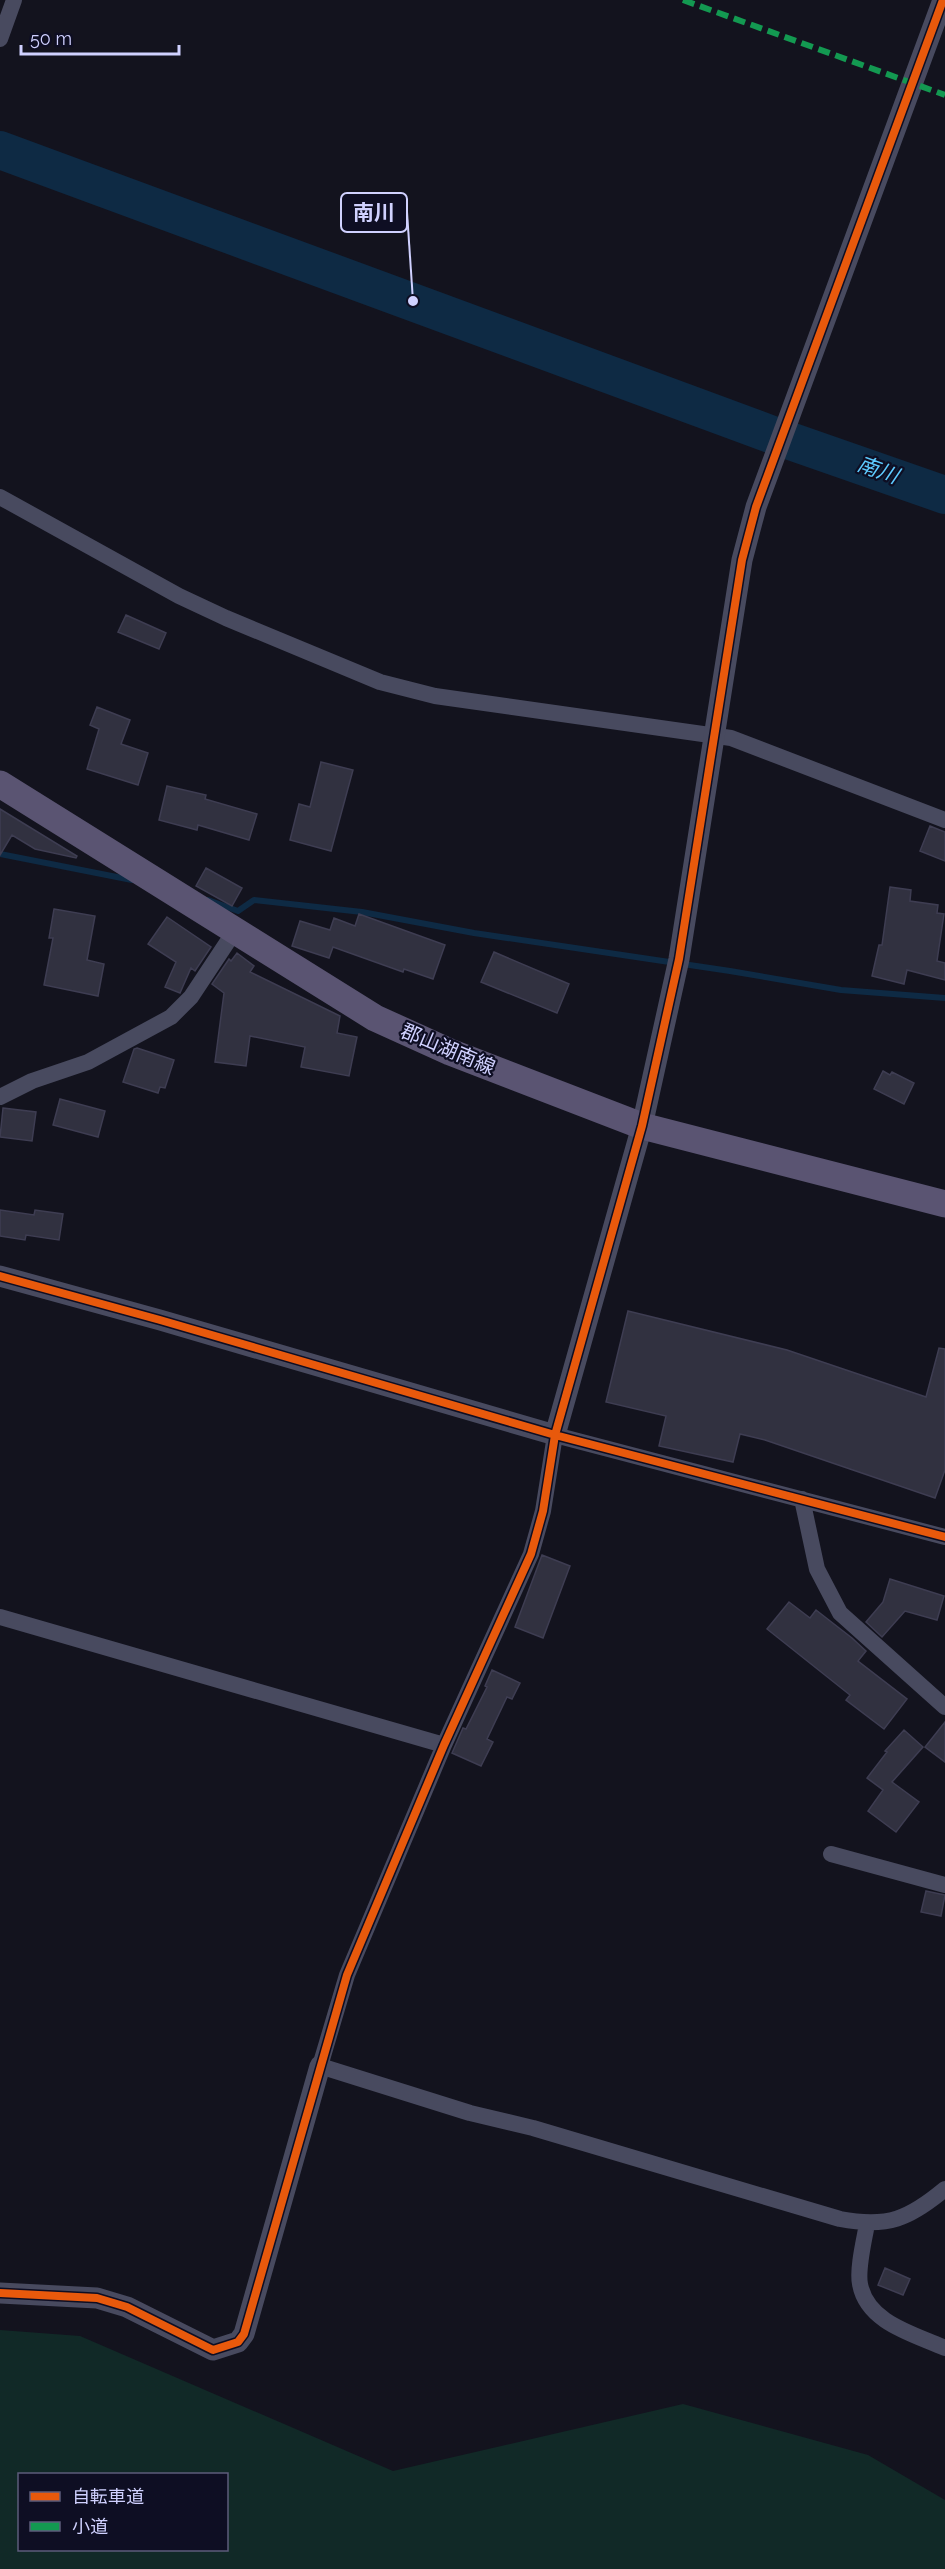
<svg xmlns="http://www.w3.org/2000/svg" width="945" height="2569" font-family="Raleway,'Noto Sans JP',sans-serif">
<rect width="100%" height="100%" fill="#13131e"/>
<path fill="#112927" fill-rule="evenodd" d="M 0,2330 L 80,2336 L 393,2471 L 683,2404 L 868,2455 L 945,2500 L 945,2569 L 0,2569 ZM 20,2474 L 226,2474 L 226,2550 L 20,2550 Z"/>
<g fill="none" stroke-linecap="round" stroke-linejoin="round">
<path stroke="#0e2a44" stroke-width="6" d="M 0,854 L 132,880
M 208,900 L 238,911 L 254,900 L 362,912 L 474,933 L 730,971 L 841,990 L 945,998"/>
<path stroke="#0e2a44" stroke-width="38" d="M 0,150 L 770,434 L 945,495"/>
</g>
<path fill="#313140" stroke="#3e3d52" stroke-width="1.5" d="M 126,615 L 166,633 L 159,649 L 118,632 Z
M 97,707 L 130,720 L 121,744 L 148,753 L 138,785 L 87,769 L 99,729 L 90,725 Z
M 321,762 L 353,770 L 331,851 L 290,840 L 299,804 L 310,807 Z
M 167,786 L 206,795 L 205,799 L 257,814 L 249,840 L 198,825 L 197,830 L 159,820 Z
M 0,809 L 77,856 L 76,858 L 35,849 L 12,835 L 0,855 Z
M 930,826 L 945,832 L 945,861 L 920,851 Z
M 206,868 L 242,888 L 232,906 L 196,886 Z
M 890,887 L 911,890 L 910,901 L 938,905 L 937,913 L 944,914 L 937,961 L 945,963 L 945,980 L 907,970 L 904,984 L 872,976 L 879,945 L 882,945 Z
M 54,909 L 95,916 L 87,960 L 104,964 L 98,996 L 44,985 L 53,938 L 49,938 Z
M 359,914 L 445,945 L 433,979 L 404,969 L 403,972 L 333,947 L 329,958 L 292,946 L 300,921 L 330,930 L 334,918 L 355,926 Z
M 167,917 L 211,947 L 195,971 L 191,968 L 180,993 L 165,987 L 176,962 L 148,944 Z
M 494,952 L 569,984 L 557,1013 L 481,982 Z
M 237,953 L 254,966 L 250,972 L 340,1016 L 337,1033 L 357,1037 L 349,1076 L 301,1067 L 305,1047 L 250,1036 L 246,1066 L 215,1062 L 224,993 L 212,984 L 229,959 L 231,961 Z
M 137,1048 L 174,1060 L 165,1088 L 160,1087 L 158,1093 L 123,1082 L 134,1049 Z
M 883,1071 L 890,1075 L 892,1072 L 914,1083 L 904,1104 L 874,1089 Z
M 60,1099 L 105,1111 L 98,1137 L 53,1125 Z
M 3,1108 L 36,1112 L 32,1141 L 0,1137 Z
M 0,1210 L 34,1215 L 35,1210 L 63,1214 L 59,1240 L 26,1235 L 25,1240 L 0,1236 Z
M 628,1311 L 787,1350 L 926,1397 L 939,1348 L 945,1349 L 945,1470 L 935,1498 L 765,1440 L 740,1434 L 733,1462 L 659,1446 L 666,1416 L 606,1402 Z
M 542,1555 L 570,1566 L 543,1638 L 515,1627 Z
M 890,1579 L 944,1596 L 937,1620 L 905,1611 L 882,1637 L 866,1622 L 883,1602 Z
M 789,1602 L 810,1618 L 816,1610 L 852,1638 L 866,1651 L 858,1661 L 907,1699 L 884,1729 L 846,1700 L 850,1695 L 767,1629 Z
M 492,1670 L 520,1683 L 512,1699 L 507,1697 L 487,1739 L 493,1742 L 481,1766 L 452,1753 L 463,1728 L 466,1729 L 487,1687 L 485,1686 Z
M 945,1722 L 945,1762 L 925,1747 Z
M 904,1730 L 923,1747 L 892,1782 L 919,1802 L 896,1832 L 868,1811 L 883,1790 L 867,1778 L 887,1752 L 885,1751 Z
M 926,1891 L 945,1895 L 941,1916 L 921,1912 Z
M 885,2268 L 910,2279 L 903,2295 L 878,2285 Z"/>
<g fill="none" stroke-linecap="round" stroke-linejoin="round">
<path stroke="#484a5f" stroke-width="16" d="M 0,39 L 14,0
M 0,497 L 179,596 L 226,618 L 380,682 L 435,696 L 731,738 L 945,820
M 0,1097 L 32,1081 L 88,1062 L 171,1017 L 191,997 L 236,929
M 802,1499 L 817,1569 L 840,1613 L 945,1707
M 945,1537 L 555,1435 L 543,1511 L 531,1554 L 444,1745 L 347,1975 L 320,2066 L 470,2113 L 533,2128 L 840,2219 C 888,2228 909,2219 945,2189
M 0,1617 L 444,1745
M 831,1854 L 945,1885
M 867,2224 C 864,2241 857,2269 860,2284 C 867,2323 914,2334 945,2348"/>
<path stroke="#484a5f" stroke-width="21" d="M 0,1276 L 160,1320 L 555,1435 L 642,1126 L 679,959 L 742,560 L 756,507 L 943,0
M 0,2293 L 97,2298 L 127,2307 L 213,2350 L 238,2342 L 244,2334 L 320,2066"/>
<path stroke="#5a5472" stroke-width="27" d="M 0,784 L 375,1018 L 450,1052 L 642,1126 L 945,1204"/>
<path stroke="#139951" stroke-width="6" stroke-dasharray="12 6" stroke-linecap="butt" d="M 683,0 L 945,95"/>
<g stroke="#0e0e23" stroke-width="11">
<path id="cycleway" d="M 0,1276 L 160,1320 L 555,1435 L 642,1126 L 679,959 L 742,560 L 756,507 L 943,0
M 0,2293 L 97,2298 L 127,2307 L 213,2350 L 238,2342 L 244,2334 L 347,1975 L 444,1745 L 531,1554 L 543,1511 L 555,1435 L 945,1537"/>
</g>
<use href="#cycleway" stroke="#e8590c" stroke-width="8"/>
</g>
<g text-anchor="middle" stroke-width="4.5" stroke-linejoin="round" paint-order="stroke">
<g font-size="20" fill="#d0d1ff" stroke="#0e0e23">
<text transform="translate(448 1049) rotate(23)" y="7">郡山湖南線</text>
</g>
<g font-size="21" font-style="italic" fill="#5ecbff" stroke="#0e0e23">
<text transform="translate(878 470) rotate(20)" y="7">南川</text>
</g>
</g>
<path fill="none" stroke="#d0d1ff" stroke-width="2" d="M413 301L407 212"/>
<circle fill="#d0d1ff" stroke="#0e0e23" stroke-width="2" cx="413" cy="301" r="6"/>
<rect fill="#0e0e23" stroke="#d0d1ff" stroke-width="2" x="341" y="193" width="66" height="39" rx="6"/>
<g font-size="21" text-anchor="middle" font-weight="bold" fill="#d0d1ff">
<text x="374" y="220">南川</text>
</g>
<rect x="18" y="2473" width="210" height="78" fill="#0e0e23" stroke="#5c5c7b" stroke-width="1.5"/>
<rect x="30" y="2492" width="30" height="9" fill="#e8590c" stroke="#5c5c7b" stroke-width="1.5"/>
<text x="72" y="2503" font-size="18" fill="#d0d1ff">自転車道</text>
<rect x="30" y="2522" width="30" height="9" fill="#139951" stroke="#5c5c7b" stroke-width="1.5"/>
<text x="72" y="2533" font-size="18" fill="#d0d1ff">小道</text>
<path d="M21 45v9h158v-9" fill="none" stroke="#d0d1ff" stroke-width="3"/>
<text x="30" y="45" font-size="18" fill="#d0d1ff" stroke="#0e0e23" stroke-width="4.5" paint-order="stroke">50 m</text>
</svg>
